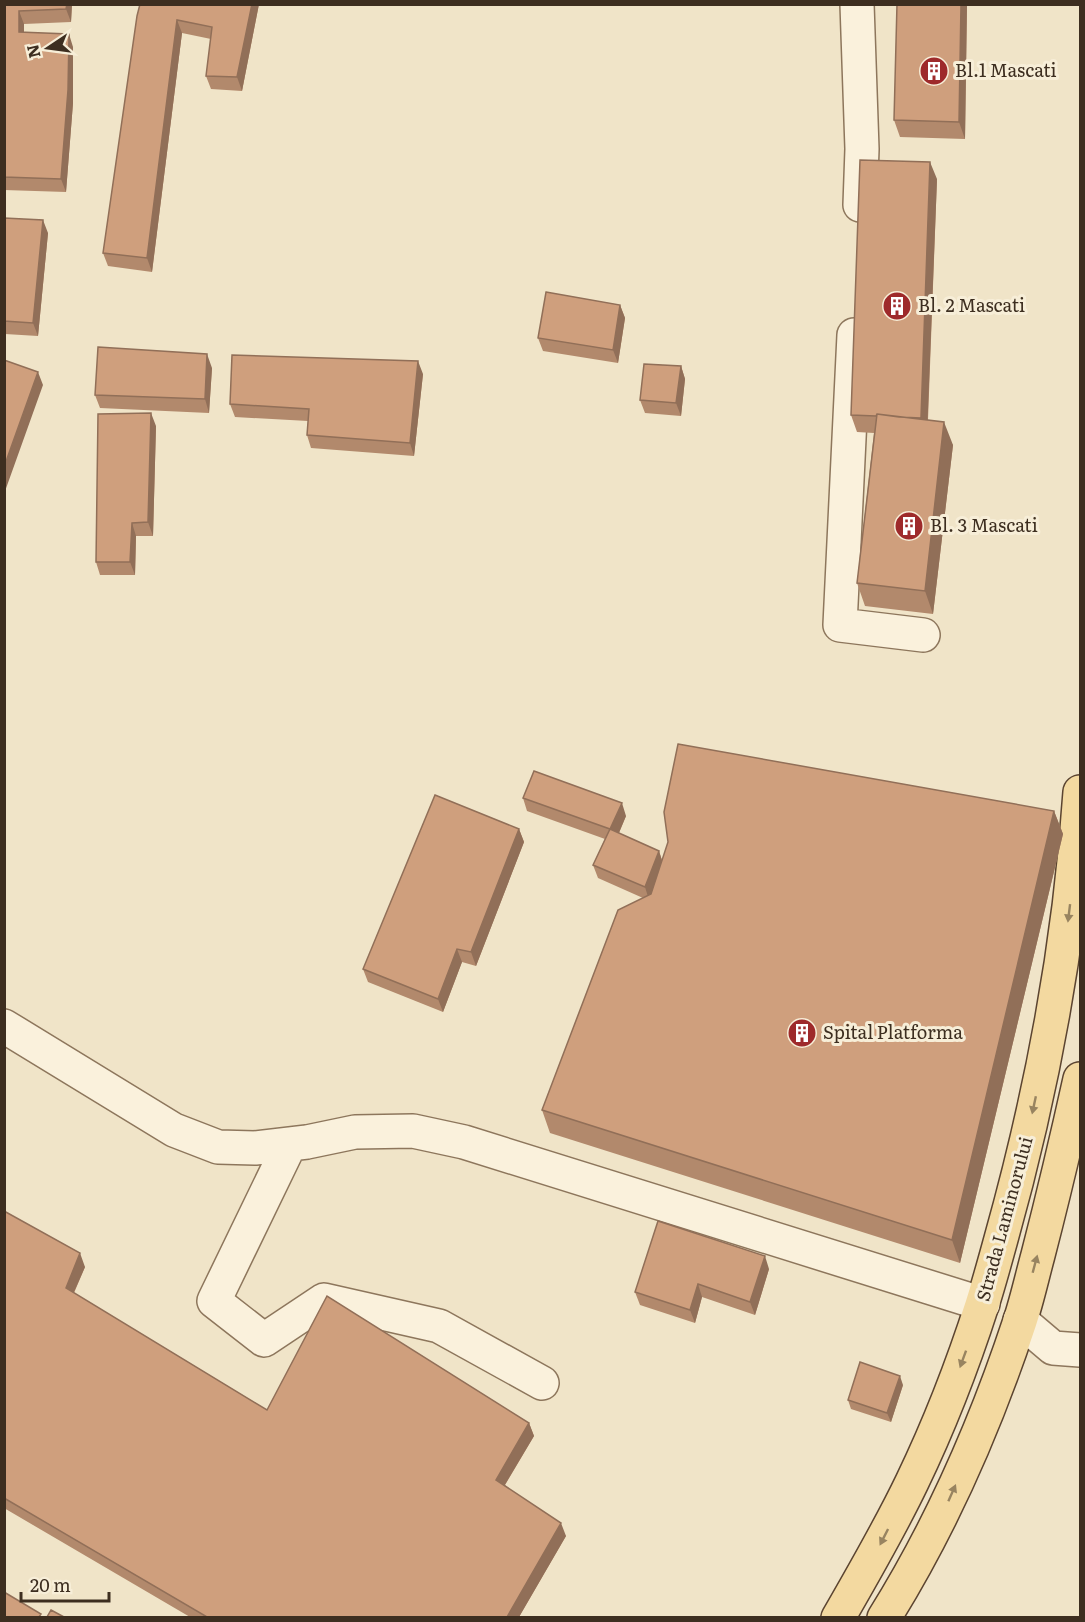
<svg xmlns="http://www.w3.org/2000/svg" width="1085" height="1622" font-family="Literata,serif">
<rect width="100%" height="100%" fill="#f0e4c8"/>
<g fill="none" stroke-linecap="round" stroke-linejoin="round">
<g stroke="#8d765c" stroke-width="36">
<path id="minor" d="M 857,4 L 862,149 L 860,205
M 854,335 L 840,625 L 923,635
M 4,1026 L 174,1130 L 218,1147 L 255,1148 L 307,1142 L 355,1132 L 413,1131 L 464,1142 L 983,1304
M 290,1144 L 214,1301 L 264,1340 L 324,1300 L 439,1326 L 542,1383
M 1020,1320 L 1053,1348 L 1080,1350"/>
</g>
<g stroke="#5b4430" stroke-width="36">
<path id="major" d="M 838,1618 C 864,1573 890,1528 912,1482 C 939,1426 963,1364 982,1305 C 989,1283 995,1261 1001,1239 C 1042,1093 1070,943 1080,792
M 884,1618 C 942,1525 986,1424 1020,1321 C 1027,1300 1032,1277 1038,1255 C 1053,1197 1067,1138 1080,1079"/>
</g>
<use href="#minor" stroke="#faf1dc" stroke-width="33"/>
<use href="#major" stroke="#f3d9a0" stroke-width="33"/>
</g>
<path fill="#b2896c" d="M 4,4 L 72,4 L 71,22 L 24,24 L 24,32 L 73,47 L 73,103 L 66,192 L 4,190 Z
M 140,4 L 259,4 L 242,91 L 211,89 L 206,76 L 211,39 L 182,33 L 152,272 L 108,266 L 103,253 Z
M 967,4 L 965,139 L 900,137 L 894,120 Z
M 937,179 L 928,420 L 953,445 L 933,614 L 865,606 L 857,583 L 874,433 L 857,432 L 851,415 Z
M 4,218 L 48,233 L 38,336 L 5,334 Z
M 620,305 L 625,318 L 618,363 L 543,351 L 538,338 Z
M 681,366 L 685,379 L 681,416 L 645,413 L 640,400 Z
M 212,368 L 209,413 L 100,408 L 95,395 Z
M 423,374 L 414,456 L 311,448 L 307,435 L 308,421 L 235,417 L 230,404 Z
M 156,426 L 153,536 L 136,536 L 135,575 L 100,575 L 96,562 Z
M 523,798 L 626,816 L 619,833 L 659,851 L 662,860 L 1054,811 L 1063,834 L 960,1263 L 550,1133 L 542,1110 L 643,898 L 598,878 L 593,865 L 605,839 L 527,811 Z
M 519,829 L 524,842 L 476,966 L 462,962 L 443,1012 L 368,982 L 363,969 Z
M 4,1211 L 85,1267 L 74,1293 L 267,1410 L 529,1423 L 534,1436 L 505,1485 L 566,1536 L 519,1617 L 190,1617 L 4,1508 Z
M 769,1269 L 755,1315 L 702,1297 L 695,1323 L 640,1305 L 635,1292 Z
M 903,1385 L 891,1422 L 851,1409 L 848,1400 Z"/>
<path fill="#916f58" d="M 67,4 L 72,4 L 71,22 L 66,9 Z
M 252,4 L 259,4 L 242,91 L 237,77 Z
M 961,4 L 967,4 L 965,139 L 959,122 Z
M 19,11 L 24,24 L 24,45 L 19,32 Z
M 177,20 L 182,33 L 152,272 L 147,258 Z
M 69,34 L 73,47 L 73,103 L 66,192 L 61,179 Z
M 930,162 L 937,179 L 927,435 L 921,418 Z
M 43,220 L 48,233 L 38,336 L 33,323 Z
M 620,305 L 625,318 L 618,363 L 613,350 Z
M 207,354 L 212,368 L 209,413 L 205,399 Z
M 418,361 L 423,374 L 414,456 L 410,443 Z
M 681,366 L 685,379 L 681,416 L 676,403 Z
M 38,372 L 43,385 L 4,494 L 4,467 Z
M 151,413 L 156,426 L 153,536 L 148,522 Z
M 944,422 L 953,445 L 933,614 L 925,591 Z
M 132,523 L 136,536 L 135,575 L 130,562 Z
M 622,803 L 626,816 L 615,842 L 610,829 Z
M 1054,811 L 1063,834 L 960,1263 L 952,1240 Z
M 519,829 L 524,842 L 476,966 L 471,952 Z
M 659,851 L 663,864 L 649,900 L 645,887 Z
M 457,949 L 462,962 L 443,1012 L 438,999 Z
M 80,1253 L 85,1267 L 70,1301 L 66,1288 Z
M 765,1256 L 769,1269 L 755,1315 L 750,1302 Z
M 698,1284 L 702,1297 L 695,1323 L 690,1310 Z
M 900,1376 L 903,1385 L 891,1422 L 887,1413 Z
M 529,1423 L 534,1436 L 500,1493 L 496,1480 Z
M 561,1523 L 566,1536 L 519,1617 L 507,1617 Z"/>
<path fill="#cf9f7d" stroke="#916f58" stroke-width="1.5" d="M 4,4 L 67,4 L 66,9 L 19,11 L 19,32 L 69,34 L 68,90 L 61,179 L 4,177 Z
M 140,4 L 252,4 L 237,77 L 206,76 L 212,27 L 177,20 L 147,258 L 103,253 L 137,16 Z
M 897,4 L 961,4 L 959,122 L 894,120 Z
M 860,160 L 930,162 L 921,418 L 899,417 L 877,414 L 876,416 L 851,415 Z
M 4,218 L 43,220 L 33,323 L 4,321 Z
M 546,292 L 620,305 L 613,350 L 538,338 Z
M 98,347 L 207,354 L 205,399 L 95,395 Z
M 232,355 L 418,361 L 410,443 L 307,435 L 309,409 L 230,404 Z
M 4,360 L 38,372 L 4,467 Z
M 644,364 L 681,366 L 676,403 L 640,400 Z
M 151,413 L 148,522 L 132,523 L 130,562 L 96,562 L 98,414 Z
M 877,414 L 944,422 L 925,591 L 857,583 Z
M 678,744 L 1054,811 L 952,1240 L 542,1110 L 618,910 L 651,894 L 668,842 L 664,812 Z
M 534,771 L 622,803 L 610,829 L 523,798 Z
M 435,795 L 519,829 L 471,952 L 457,949 L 438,999 L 363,969 Z
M 610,829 L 659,851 L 645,887 L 593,865 Z
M 4,1211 L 80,1253 L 66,1288 L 267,1410 L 327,1296 L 529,1423 L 496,1480 L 561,1523 L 507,1617 L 207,1617 L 4,1498 Z
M 658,1221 L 765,1256 L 750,1302 L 698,1284 L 690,1310 L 635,1292 Z
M 860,1362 L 900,1376 L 887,1413 L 848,1400 Z
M 4,1592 L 41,1614 L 39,1617 L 4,1617 Z
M 51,1610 L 64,1617 L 47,1617 Z"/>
<defs><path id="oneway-solid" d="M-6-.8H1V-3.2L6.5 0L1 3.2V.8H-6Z" transform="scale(1.5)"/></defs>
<g fill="#988460">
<use href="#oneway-solid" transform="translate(1069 913) rotate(97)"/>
<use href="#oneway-solid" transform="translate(1034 1105) rotate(102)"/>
<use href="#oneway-solid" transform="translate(1035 1264) rotate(-75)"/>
<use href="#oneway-solid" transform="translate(963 1359) rotate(110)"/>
<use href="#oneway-solid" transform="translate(952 1493) rotate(-66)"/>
<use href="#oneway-solid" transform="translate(884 1537) rotate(117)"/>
</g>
<defs>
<g id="building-disc" transform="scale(1.5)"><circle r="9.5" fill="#9e2a2b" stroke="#f7eed8"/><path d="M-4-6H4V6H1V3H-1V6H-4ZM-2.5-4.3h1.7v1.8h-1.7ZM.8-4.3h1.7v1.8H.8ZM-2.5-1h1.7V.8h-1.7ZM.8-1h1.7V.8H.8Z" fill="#fff"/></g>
</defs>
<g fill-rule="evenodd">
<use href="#building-disc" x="934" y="71"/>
<use href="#building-disc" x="897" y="306"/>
<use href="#building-disc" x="909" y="526"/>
<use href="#building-disc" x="802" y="1033"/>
</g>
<g text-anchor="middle" stroke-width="6" stroke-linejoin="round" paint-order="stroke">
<g font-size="18" fill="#3d2e20" stroke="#f7eed8" text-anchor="start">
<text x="955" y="77">Bl.1 Mascati</text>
<text x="918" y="312">Bl. 2 Mascati</text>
<text x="930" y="532">Bl. 3 Mascati</text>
<text x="823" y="1039">Spital Platforma</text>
</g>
<g font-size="18" fill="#3d2e20" stroke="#f7eed8">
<text transform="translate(1005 1219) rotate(-75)" y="6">Strada Laminorului</text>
</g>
</g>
<rect width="1085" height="1622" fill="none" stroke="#3d2e20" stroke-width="12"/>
<g transform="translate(48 48) rotate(257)" stroke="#f7eed8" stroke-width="4.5" paint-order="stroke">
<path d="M0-4.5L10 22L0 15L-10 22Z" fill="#3d2e20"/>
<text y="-9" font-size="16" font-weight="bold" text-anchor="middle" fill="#3d2e20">N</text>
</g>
<path d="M21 1592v9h88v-9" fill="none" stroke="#3d2e20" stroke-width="3"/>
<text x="30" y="1592" font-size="18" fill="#3d2e20" stroke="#f7eed8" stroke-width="4.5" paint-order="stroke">20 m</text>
</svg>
